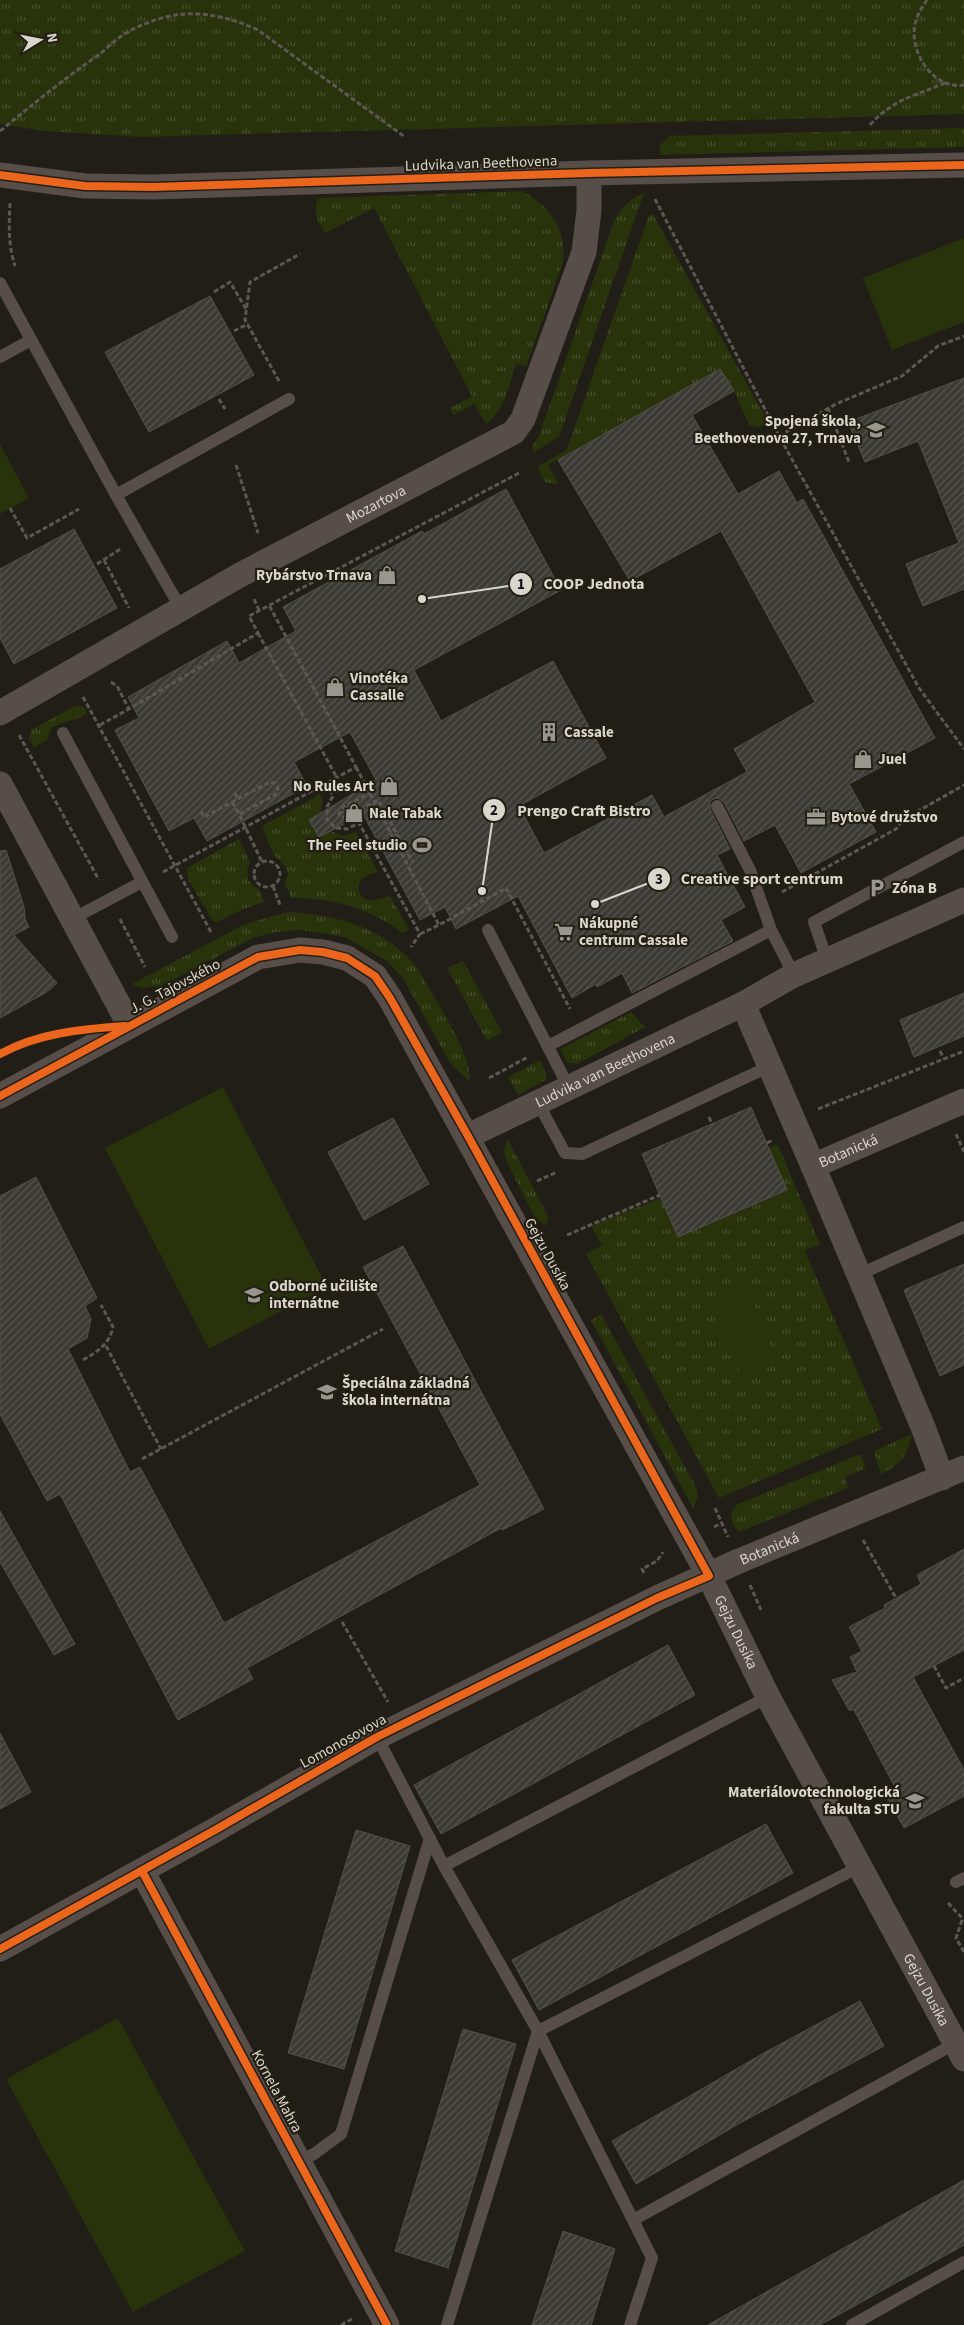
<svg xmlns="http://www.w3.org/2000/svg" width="964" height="2325" font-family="'Source Sans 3',sans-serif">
<defs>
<pattern id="grass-tufts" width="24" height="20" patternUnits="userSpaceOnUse" patternTransform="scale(1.25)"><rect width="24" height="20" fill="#28330b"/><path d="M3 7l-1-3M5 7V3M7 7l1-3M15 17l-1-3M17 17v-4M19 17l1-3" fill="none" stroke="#47502d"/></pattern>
<pattern id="building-hatch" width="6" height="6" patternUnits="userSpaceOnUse" patternTransform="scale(1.25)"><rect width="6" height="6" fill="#3c3a34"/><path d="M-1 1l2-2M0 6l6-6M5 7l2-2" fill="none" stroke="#585650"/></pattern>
</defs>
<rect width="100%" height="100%" fill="#201e17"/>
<path fill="url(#grass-tufts)" d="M 0,0 L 964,0 L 964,114 L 141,137 L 44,131 L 0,124 Z
M 964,128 L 964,147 L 660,155 L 660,145 L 670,136 Z
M 522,191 C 550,206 567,229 563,262 L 526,367 L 516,364 C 509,385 505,411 486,424 L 474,404 L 453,415 L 450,408 L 472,396 L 374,208 L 325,233 C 317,220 313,213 318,198 Z
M 644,193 L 559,437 L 534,452 L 532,447 L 539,436 L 614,221 C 622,207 629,199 644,193 Z
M 653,214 L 768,422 L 758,428 L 749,425 L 734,391 L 720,369 L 548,465 L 559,485 L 545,482 L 537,467 L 565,451 L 568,446 L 649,215 Z
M 77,705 L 85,708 L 87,714 C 74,722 64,720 51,728 L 47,740 L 34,747 L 29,739 L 31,730 Z
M 319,795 L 323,799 L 321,811 L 324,822 L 331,831 L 342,836 L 356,832 L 378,872 C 372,874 365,875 361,880 C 355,888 361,901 371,900 C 377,900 384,897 390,896 L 409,929 L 403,933 C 369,908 332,898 291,898 L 285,883 L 288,875 L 286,867 L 273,854 L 262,826 Z
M 239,839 L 250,862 L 247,870 L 248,879 L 252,885 L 259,889 L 264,902 L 243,909 L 217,922 L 213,921 L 188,879 L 187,868 Z
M 288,912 C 338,915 382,927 416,966 C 431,993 472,1053 470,1082 L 450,1063 L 403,978 L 387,961 L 345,937 L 302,930 L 275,932 L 255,937 L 161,986 L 141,988 L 132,984 L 245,924 Z
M 463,961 L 502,1032 L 487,1041 L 447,968 Z
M 631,1012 L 645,1027 L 577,1064 L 568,1063 L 560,1049 Z
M 540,1060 L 546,1073 L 546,1080 L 518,1095 L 508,1077 Z
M 507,1138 L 548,1216 L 547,1225 L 540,1222 L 533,1214 L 507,1162 L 504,1152 Z
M 778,1145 L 820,1244 L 805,1251 L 882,1429 L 719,1498 L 586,1254 L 602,1245 L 591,1226 L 661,1198 L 678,1237 L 787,1191 L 769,1148 Z
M 601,1314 L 696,1487 L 698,1497 L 693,1508 L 591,1320 Z
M 912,1434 C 908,1454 901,1465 881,1474 L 874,1451 Z
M 860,1454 L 865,1465 L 864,1469 L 845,1477 L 848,1488 L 739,1532 C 730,1521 728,1514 738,1504 Z"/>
<path fill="#28330b" d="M 964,238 L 964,322 L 892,350 L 863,278 Z
M 0,444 L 29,498 L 0,514 Z
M 223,1087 L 327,1287 L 209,1349 L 105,1148 Z
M 744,1283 L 776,1357 L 740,1373 L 707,1298 Z
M 118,2018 L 245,2251 L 133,2312 L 6,2079 Z"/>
<path fill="url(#building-hatch)" stroke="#54514b" d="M 210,296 L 254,375 L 149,432 L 105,352 Z
M 720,369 L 734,391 L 692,415 L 738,494 L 779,471 L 797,503 L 803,499 L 935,738 L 849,784 L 876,832 L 801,873 L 775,825 L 744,841 L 724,802 L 718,798 L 713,799 L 710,802 L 710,809 L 730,849 L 717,855 L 745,907 L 721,920 L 733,941 L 632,993 L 622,973 L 597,987 L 596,984 L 572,998 L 518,896 L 456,929 L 445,907 L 420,920 L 363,814 L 319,837 L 309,820 L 376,780 L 350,732 L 294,762 L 307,786 L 207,841 L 194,818 L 169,831 L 115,730 L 139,718 L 128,697 L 227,641 L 239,663 L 296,631 L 283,607 L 422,531 L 424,534 L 506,489 L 561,590 L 414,670 L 441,721 L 553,661 L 606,758 L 519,806 L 544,853 L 652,795 L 664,817 L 747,772 L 734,749 L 815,702 L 721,531 L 630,581 L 558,460 Z
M 964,378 L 964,589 L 923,606 L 906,564 L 959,543 L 918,441 L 865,462 L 848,422 Z
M 74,529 L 117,608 L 14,664 L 0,638 L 0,569 Z
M 6,850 L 24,907 L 25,919 L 29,927 L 14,935 L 57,983 L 47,992 L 0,1018 L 0,851 Z
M 964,993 L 964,1036 L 914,1057 L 900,1020 Z
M 751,1107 L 787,1190 L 678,1237 L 642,1154 Z
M 393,1118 L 429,1184 L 364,1220 L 328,1152 Z
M 36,1177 L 97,1298 L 85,1306 L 91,1319 L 87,1338 L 68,1349 L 130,1472 L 140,1467 L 224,1623 L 480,1485 L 363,1267 L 403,1246 L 544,1509 L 502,1530 L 501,1528 L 247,1668 L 253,1679 L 178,1720 L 60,1494 L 47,1501 L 0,1414 L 0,1196 Z
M 964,1264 L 964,1365 L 940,1376 L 904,1290 Z
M 0,1511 L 75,1644 L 54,1655 L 0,1562 Z
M 964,1549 L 964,1650 L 913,1677 L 964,1770 L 964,1796 L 904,1828 L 888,1799 L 897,1791 L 854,1710 L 849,1710 L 832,1680 L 857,1672 L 850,1657 L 862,1651 L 849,1627 L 885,1608 L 884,1605 L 921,1584 L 917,1575 Z
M 668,1645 L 695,1695 L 441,1834 L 414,1785 Z
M 0,1733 L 31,1792 L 0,1809 Z
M 766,1824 L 793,1873 L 539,2010 L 512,1960 Z
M 356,1830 L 410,1846 L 344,2069 L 288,2053 Z
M 860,2001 L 884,2046 L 740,2123 L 636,2184 L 612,2141 L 764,2053 Z
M 463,2029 L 516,2044 L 448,2268 L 395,2251 Z
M 964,2180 L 964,2245 L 820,2325 L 708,2325 Z
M 563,2231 L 615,2249 L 591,2325 L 532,2325 Z"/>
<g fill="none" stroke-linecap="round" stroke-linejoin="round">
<path stroke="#5d5753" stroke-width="3" stroke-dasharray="5 2.5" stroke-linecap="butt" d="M 927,0 C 922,7 917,15 915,24 C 909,52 933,90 964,85
M 870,125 C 893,99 915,96 945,83
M 0,131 C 31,106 61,81 93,59 C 105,51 115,39 126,33 C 172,7 212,9 258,30 L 405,137
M 655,199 L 779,436 L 919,688 L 964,749
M 10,203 C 9,224 8,245 15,266
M 214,292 L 230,282 L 246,309
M 234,331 L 248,324
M 279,381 L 245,320 L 250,282 L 300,254
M 219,399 L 225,409
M 828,408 L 849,462
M 779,436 L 836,404 L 902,376 L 938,346 L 964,336
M 236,465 L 258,533
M 10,508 L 27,538 L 79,509
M 104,560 L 129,608
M 97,564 L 122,548
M 254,599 L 259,610
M 258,633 L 337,778
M 111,682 L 117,686 L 129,709 L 258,633 L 249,616 L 521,472
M 83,697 L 211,932
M 100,725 L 129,709
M 19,735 L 99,880
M 356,767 L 439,925 L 506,888 L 570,1009
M 326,783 L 333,796 L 327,807 L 327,820 L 336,828 L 347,829 L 359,823 L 420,934 L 411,947
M 235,793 L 238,799
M 232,802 L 239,814
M 360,810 L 346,818 L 339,814 L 343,807 L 370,793
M 201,811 L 204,817 L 270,782 L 275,783 L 278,789 L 275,795 L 239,814 L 262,862
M254 874a13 13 0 1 1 26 0a13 13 0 1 1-26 0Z
M 163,872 L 356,767 L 269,605
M 273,886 L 280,905
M 782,892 L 896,829 L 904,819 L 964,785
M 120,919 L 145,967
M 420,934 L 439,925
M 940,1051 L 944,1059
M 489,1078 L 528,1057
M 818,1109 L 964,1051
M 709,1117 L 712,1124
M 956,1134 L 964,1152
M 767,1143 L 773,1140
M 537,1181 L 557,1172
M 567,1235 L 660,1195
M 106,1346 L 161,1449
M 83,1360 C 98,1351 109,1345 113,1327 L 101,1305
M 142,1459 L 383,1329
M 715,1508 L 728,1537
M 714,1527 L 722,1523
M 863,1540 L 896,1598
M 644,1573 L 642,1569 L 657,1561 L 663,1552
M 750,1585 L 761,1610
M 342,1622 L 388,1702
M 934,1666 L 946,1688 L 964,1678
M 948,1903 L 964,1920
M 962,1920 L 956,1938 L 964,1952
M 341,2325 L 352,2319"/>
<path stroke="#574d49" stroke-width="12" d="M 0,283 L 116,495 L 181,609
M 0,357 L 31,340
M 116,495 L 289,399
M 63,733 L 172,937
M 717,806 L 750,870 L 771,930 L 794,975
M 72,919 L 142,882
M 488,930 L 568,1086
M 827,960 L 814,922 L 964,842
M 548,1046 L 771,930
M 537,1101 L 565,1153 L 582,1154 L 770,1066
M 858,1275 L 964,1227
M 377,1737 L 444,1866 L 538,2031 L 652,2258 L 630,2325
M 444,1866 L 768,1697
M 956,1882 L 964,1878
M 299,2161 L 314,2154 L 341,2134 L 430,1838
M 633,2220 L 956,2043
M 447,2325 L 538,2031 L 861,1866
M 852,2325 L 964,2262"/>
<g stroke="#574d49" stroke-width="25">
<path d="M 0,175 L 85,186 L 153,187 L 589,173 L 964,165"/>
<path id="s1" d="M 0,713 L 240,575 L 514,432 L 523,419 L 584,252 L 589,210 L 589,173"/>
<path d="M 0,784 L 130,1026"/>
<path d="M 743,1004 L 813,1166"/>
<path id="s2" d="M 0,1096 L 258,957 L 300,950 L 323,952 L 347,958 L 375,976 L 390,998 L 709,1576 L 768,1697 L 964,2059"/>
<path id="s3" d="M 468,1136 L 743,1004 L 794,975 L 964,900"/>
<path id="s4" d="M 942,1478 L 923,1427 L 813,1166 L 964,1101"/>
<path d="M 142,1871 L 387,2325"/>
<path id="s5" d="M 0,1949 L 215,1830 L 377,1737 L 657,1598 L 739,1561 L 964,1468"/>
</g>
<path stroke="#5d5753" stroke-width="3" stroke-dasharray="5 2.5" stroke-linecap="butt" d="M 360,810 L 378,800 L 413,863"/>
<g stroke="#241f13" stroke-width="11">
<path id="cycleway" d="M 0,175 L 85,186 L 153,187 L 589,173 L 964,165
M 0,1054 C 38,1033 82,1029 125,1026
M 0,1096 L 258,957 L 300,950 L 323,952 L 347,958 L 375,976 L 390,998 L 468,1136 L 709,1576 L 657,1598 L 377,1737 L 215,1830 L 0,1949
M 142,1871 L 387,2325"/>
</g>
<use href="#cycleway" stroke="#eb651d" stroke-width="8"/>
</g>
<defs>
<g id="school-bare" transform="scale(1.5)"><path d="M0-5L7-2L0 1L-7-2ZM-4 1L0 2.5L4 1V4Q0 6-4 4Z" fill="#98968e" stroke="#241f13" stroke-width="2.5" paint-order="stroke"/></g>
<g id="shop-bare" transform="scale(1.5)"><path d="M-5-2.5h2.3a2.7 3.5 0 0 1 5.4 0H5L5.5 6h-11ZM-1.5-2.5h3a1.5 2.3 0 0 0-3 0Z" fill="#98968e" stroke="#241f13" stroke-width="2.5" paint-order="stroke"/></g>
<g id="building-bare" transform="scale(1.5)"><path d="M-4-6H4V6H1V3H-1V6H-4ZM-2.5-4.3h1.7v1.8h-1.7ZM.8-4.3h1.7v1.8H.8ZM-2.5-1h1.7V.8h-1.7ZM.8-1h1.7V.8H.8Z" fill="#98968e" stroke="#241f13" stroke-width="2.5" paint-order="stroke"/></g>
<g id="office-bare" transform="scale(1.5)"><path d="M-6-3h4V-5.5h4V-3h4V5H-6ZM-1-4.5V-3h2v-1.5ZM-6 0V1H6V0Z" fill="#98968e" stroke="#241f13" stroke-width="2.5" paint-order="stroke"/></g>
<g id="stadium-bare" transform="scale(1.5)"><path d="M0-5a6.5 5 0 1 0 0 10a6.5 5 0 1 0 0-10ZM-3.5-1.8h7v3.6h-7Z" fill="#98968e" stroke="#241f13" stroke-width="2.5" paint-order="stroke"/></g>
<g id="parking-bare" transform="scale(1.5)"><path d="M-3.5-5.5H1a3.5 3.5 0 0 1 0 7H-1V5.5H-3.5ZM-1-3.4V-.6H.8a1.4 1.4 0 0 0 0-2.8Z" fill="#98968e" stroke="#241f13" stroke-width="2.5" paint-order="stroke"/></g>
<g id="supermarket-bare" transform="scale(1.5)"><path d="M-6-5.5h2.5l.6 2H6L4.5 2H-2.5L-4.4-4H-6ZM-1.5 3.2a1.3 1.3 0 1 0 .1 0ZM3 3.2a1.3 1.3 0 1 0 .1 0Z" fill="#98968e" stroke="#241f13" stroke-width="2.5" paint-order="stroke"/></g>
<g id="university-bare" transform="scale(1.5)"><path d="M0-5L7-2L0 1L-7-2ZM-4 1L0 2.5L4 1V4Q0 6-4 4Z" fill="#98968e" stroke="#241f13" stroke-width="2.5" paint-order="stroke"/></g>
</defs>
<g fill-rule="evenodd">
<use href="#school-bare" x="876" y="430"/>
<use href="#shop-bare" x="387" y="575"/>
<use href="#shop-bare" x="335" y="687"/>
<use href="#building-bare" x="549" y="732"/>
<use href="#shop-bare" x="863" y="759"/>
<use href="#shop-bare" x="389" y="786"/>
<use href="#shop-bare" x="354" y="813"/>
<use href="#office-bare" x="816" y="817"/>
<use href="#stadium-bare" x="422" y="845"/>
<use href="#parking-bare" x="877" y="888"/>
<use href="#supermarket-bare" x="564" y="932"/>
<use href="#school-bare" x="254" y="1295"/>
<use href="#school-bare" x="327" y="1392"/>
<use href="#university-bare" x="915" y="1801"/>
</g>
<g text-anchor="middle" stroke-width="4.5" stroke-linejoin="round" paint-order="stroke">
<g font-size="15" fill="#d9d6ce" stroke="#241f13">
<text transform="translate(481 163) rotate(-2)" y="5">Ludvika van Beethovena</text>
<text dy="5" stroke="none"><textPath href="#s1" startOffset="430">Mozartova</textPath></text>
<text transform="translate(175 986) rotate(-28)" y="5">J. G. Tajovského</text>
<text dy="5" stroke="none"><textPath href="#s3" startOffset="152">Ludvika van Beethovena</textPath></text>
<text dy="5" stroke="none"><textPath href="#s4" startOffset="376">Botanická</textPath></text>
<text transform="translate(548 1254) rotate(61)" y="5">Gejzu Dusíka</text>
<text dy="5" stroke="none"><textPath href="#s5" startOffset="868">Botanická</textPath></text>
<text dy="5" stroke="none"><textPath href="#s2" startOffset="1166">Gejzu Dusíka</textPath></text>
<text transform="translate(343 1741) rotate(-29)" y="5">Lomonosovova</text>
<text dy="5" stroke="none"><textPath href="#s2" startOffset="1571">Gejzu Dusíka</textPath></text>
<text transform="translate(277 2091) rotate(62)" y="5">Kornela Mahra</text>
</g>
<g font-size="15" font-weight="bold" fill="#d9d6ce" stroke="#241f13" text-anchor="start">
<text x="861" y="426" text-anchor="end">Spojená škola,<tspan x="861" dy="17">Beethovenova 27, Trnava</tspan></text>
<text x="372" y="580" text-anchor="end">Rybárstvo Trnava</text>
<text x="350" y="683">Vinotéka<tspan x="350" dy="17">Cassalle</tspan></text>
<text x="564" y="737">Cassale</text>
<text x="878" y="764">Juel</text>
<text x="374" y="791" text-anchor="end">No Rules Art</text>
<text x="369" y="818">Nale Tabak</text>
<text x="831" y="822">Bytové družstvo</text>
<text x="407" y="850" text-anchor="end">The Feel studio</text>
<text x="892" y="893">Zóna B</text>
<text x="579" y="928">Nákupné<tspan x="579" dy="17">centrum Cassale</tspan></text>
<text x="269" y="1291">Odborné učilište<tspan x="269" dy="17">internátne</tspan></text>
<text x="342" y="1388">Špeciálna základná<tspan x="342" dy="17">škola internátna</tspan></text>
<text x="900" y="1797" text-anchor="end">Materiálovotechnologická<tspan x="900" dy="17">fakulta STU</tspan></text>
</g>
</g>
<path fill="none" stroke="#d9d6ce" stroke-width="2" d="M422 599L521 584M482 891L494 810M595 904L659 879"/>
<g fill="#d9d6ce" stroke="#241f13" stroke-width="2">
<circle cx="422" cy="599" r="5"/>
<circle cx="482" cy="891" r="5"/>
<circle cx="595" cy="904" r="5"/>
<circle cx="521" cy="584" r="12"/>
<circle cx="494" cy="810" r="12"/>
<circle cx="659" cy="879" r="12"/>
</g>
<g font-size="15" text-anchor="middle" font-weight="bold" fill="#111">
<text x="521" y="589">1</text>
<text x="494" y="815">2</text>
<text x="659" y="884">3</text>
</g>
<g font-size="16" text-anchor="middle" font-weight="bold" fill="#d9d6ce" stroke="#241f13" stroke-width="4.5" stroke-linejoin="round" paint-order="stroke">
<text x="594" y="589">COOP Jednota</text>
<text x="584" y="816">Prengo Craft Bistro</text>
<text x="762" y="884">Creative sport centrum</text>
</g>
<g transform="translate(40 40) rotate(80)" stroke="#241f13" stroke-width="4" paint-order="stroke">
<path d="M0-4L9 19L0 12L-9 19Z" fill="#d9d6ce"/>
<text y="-8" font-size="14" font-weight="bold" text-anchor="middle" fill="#d9d6ce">N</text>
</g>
</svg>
